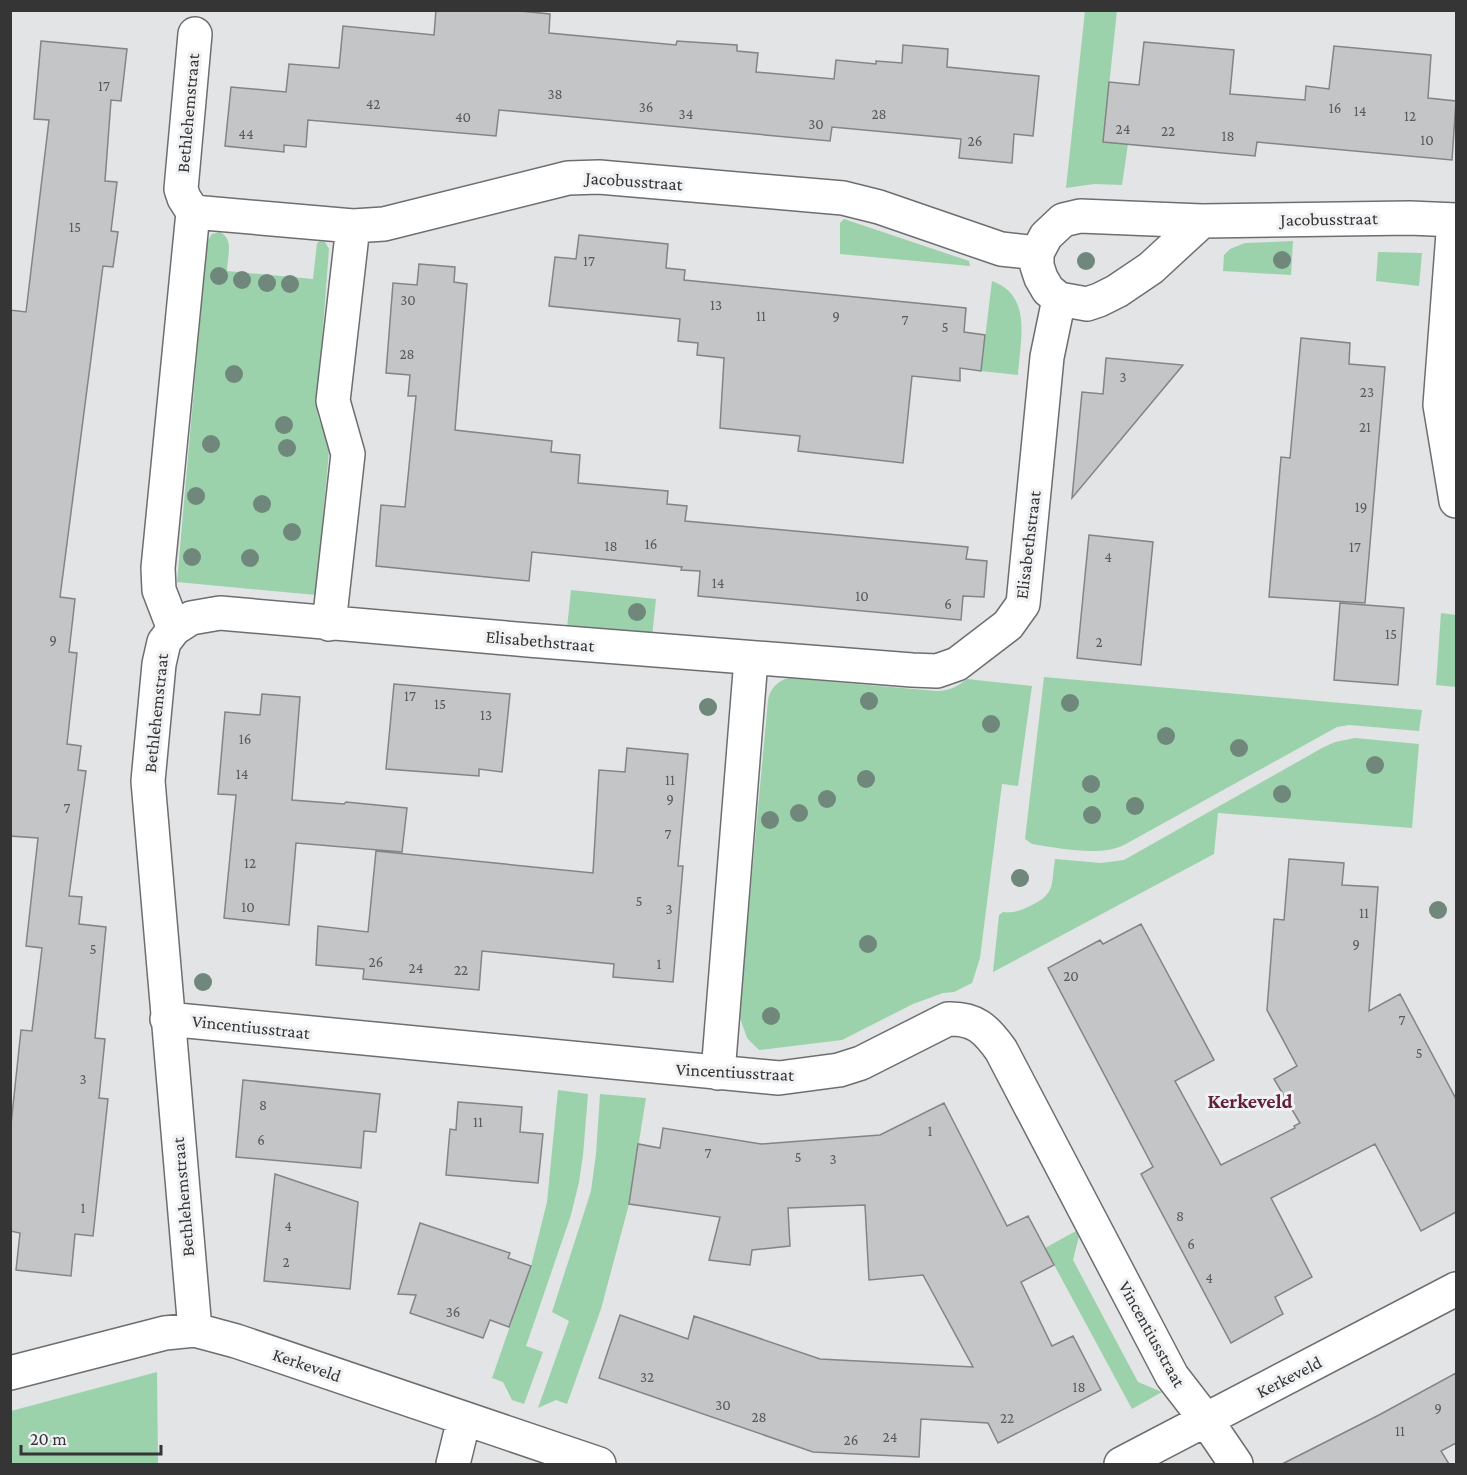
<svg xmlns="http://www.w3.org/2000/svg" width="1467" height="1475" font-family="'Crimson Pro',serif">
<rect width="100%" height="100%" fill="#e2e4e6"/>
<path fill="#9bd2ab" d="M 1085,11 L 1117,11 L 1103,142 L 1128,144 L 1122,185 L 1094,184 L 1066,188 Z
M 844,219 L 969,261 L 970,266 L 840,254 L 840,223 Z
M 219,232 C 235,238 227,257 227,271 L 313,279 L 317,243 L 320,241 L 325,242 L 329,249 L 317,407 C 317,423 329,436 329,451 L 316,595 L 177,582 L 207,242 L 212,234 Z
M 1293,241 L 1291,275 L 1223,271 L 1224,255 L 1230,249 L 1245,243 Z
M 1378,252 L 1422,253 L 1419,286 L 1376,281 Z
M 992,281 C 1033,296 1020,340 1018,375 L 981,371 Z
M 571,590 L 656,599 L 652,637 L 567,628 Z
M 1441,613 L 1456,615 L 1456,687 L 1436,685 Z
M 1044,677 L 1422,710 L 1419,731 L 1349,725 L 1337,727 L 1124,845 C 1101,857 1058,848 1032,844 L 1025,839 Z
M 789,678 L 936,691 C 949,691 957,687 967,679 L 1032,686 L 1018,786 L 1002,784 L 980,958 L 972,983 L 954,992 L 943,993 L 913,1004 L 842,1040 L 759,1050 L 747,1038 L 739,1015 L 768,700 C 770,689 778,680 789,678 Z
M 1355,738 L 1419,744 L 1412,828 L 1218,813 L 1214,854 L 993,972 L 999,915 L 1003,912 C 1014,913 1020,911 1030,906 C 1056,894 1051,885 1055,859 L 1101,863 L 1124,860 L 1322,748 L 1335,742 Z
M 558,1090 L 588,1094 L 583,1155 L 579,1182 L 571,1215 L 526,1346 L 543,1352 L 524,1404 L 512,1400 L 503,1382 L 492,1378 L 531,1266 L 547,1202 Z
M 600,1094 L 646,1098 L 629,1204 L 601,1309 L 567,1404 L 556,1400 L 538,1408 L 569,1321 L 552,1312 L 591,1191 L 596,1154 Z
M 1076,1231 L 1079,1236 L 1073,1260 L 1138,1382 L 1162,1392 L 1132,1409 L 1045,1248 Z
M 157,1372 L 158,1464 L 11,1464 L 11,1411 Z"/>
<path fill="#c4c5c7" stroke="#838486" stroke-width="1.5" d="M 436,10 L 510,10 L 550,14 L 549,33 L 676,45 L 677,41 L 737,45 L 737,51 L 758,53 L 756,72 L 834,79 L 836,60 L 876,64 L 876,61 L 902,63 L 903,45 L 948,49 L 947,67 L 1039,76 L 1033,136 L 1014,134 L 1012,163 L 959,158 L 961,139 L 832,127 L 830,141 L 499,110 L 496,136 L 308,120 L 306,147 L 284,145 L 284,152 L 225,146 L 231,87 L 286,92 L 289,64 L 339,68 L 343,26 L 434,35 Z
M 41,41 L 127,49 L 121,101 L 111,100 L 105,181 L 117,182 L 111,231 L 118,232 L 113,267 L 103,266 L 60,597 L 75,599 L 69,652 L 77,653 L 67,744 L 81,746 L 78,770 L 86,771 L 69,896 L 82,897 L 79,924 L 106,927 L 95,1038 L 105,1039 L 99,1098 L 108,1099 L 93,1236 L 75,1234 L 71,1276 L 16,1270 L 20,1233 L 10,1231 L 10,1134 L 21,1030 L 32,1031 L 42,948 L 26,946 L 38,838 L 10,836 L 10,310 L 26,312 L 49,120 L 34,119 Z
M 1144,42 L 1234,50 L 1230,94 L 1305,100 L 1306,86 L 1329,89 L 1334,46 L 1431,55 L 1428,98 L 1456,101 L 1452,160 L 1257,142 L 1255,156 L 1103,142 L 1109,82 L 1139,85 Z
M 579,235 L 668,244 L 666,268 L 685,270 L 684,280 L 966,308 L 964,332 L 985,335 L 981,371 L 960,368 L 960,381 L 912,376 L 903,463 L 798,451 L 800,436 L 720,428 L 724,358 L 697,355 L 698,343 L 678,341 L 680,319 L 549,306 L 555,257 L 576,259 Z
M 419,264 L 455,267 L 454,282 L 467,284 L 455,430 L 552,441 L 551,452 L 580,455 L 578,483 L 668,491 L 667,504 L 687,506 L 685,521 L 968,547 L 966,559 L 987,561 L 984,597 L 963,596 L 961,620 L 698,596 L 700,571 L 681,570 L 682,567 L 532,552 L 529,581 L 376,566 L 381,505 L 405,507 L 416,396 L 408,396 L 410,375 L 386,373 L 393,283 L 417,285 Z
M 1301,338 L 1350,343 L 1349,364 L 1385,367 L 1365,603 L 1269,597 L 1281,457 L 1290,458 Z
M 1106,358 L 1183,365 L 1072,498 L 1082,392 L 1103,394 Z
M 1089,535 L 1153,542 L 1141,665 L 1077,658 Z
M 1340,603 L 1404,608 L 1398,685 L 1334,680 Z
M 394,684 L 510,694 L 502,772 L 479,769 L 479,776 L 386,769 Z
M 262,694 L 300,697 L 292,800 L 344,804 L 346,802 L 407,808 L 402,852 L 296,843 L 289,925 L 224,918 L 236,795 L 218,794 L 225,712 L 260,715 Z
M 627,748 L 688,754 L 678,866 L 683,866 L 673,982 L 613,977 L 614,964 L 482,951 L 479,990 L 363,979 L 364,969 L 316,965 L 318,926 L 368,932 L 376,851 L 593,873 L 599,770 L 625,772 Z
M 1289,859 L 1344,863 L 1342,885 L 1378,887 L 1369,1011 L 1400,994 L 1456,1099 L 1456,1212 L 1421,1231 L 1375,1144 L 1271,1198 L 1312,1277 L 1275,1297 L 1283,1314 L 1231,1343 L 1141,1174 L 1153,1167 L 1048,968 L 1100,940 L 1103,944 L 1141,924 L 1214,1060 L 1175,1081 L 1221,1165 L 1295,1128 L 1294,1126 L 1300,1123 L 1274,1079 L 1297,1066 L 1267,1010 L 1274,919 L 1284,920 Z
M 243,1080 L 380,1094 L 376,1132 L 364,1131 L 361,1168 L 236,1157 Z
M 458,1102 L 522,1107 L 520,1132 L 543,1134 L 538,1183 L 446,1175 L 450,1129 L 456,1130 Z
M 944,1103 L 1007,1226 L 1028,1216 L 1054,1265 L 1021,1282 L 1052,1346 L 1073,1336 L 1101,1390 L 998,1443 L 988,1423 L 921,1419 L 919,1457 L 813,1452 L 599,1378 L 620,1315 L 688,1339 L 694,1316 L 820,1359 L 973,1367 L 923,1275 L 869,1280 L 865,1205 L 788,1208 L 790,1246 L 752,1250 L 750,1265 L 709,1260 L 720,1217 L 629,1204 L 638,1144 L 660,1148 L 663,1128 L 761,1144 L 880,1135 Z
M 275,1174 L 358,1202 L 350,1289 L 264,1281 Z
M 420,1223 L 510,1253 L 508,1258 L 531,1266 L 509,1327 L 490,1320 L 483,1338 L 410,1313 L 416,1295 L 398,1294 Z
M 1456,1373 L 1456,1443 L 1441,1451 L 1449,1464 L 1282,1464 L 1379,1415 Z"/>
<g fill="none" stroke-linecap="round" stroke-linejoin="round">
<g stroke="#6d6e70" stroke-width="36">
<path id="minor" d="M 193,212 L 353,226 L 384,224 L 568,178 L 599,177 L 843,198 L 879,207 L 1001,249 L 1037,253
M 1454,220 L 1440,405 L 1456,501
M 1202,221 L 1151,268 L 1117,291 L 1099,300 L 1087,304 L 1059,299 L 1048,290 L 1041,278 L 1037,266 L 1037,253 L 1046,236 L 1063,220 L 1080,216 L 1202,221 L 1410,218 L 1456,220
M 329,624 L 348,454 L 333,401 L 353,226
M 174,629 L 159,590 L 158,568 L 193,212 L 184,198 L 181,189 L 195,34
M 167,1019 L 779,1078 L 839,1070 L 861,1063 L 948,1019 C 975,1018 986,1029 1001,1050 L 1172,1376 L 1206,1420 L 1236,1464
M 718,1073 L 751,659
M 195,1330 L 148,781 L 159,664 L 164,642 L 174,629 L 191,618 L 220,613 L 528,640 L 912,670 L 937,671 L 957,664 L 1008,625 L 1023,604 L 1047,357 L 1059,299
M 10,1373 L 165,1333 L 195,1330 L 236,1341 L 599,1464
M 453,1464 L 464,1419
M 1121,1464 L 1456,1289"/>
</g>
<use href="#minor" stroke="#fff" stroke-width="33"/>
</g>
<g fill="#70887b">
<circle cx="1282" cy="260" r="9"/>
<circle cx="1086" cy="261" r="9"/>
<circle cx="219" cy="276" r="9"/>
<circle cx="242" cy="280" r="9"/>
<circle cx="267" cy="283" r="9"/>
<circle cx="290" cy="284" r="9"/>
<circle cx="234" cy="374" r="9"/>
<circle cx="284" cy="425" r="9"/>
<circle cx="211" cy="444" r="9"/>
<circle cx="287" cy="448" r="9"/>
<circle cx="196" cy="496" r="9"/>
<circle cx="262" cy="504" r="9"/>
<circle cx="292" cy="532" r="9"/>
<circle cx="192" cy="557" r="9"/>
<circle cx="250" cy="558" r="9"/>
<circle cx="637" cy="612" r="9"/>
<circle cx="869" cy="701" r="9"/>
<circle cx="1070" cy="703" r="9"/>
<circle cx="708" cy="707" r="9"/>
<circle cx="991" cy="724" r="9"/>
<circle cx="1166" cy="736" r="9"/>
<circle cx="1239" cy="748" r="9"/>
<circle cx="1375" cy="765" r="9"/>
<circle cx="866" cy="779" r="9"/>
<circle cx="1091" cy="784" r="9"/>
<circle cx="1282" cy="794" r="9"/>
<circle cx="827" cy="799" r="9"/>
<circle cx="1135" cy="806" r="9"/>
<circle cx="799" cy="813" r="9"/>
<circle cx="1092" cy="815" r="9"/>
<circle cx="770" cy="820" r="9"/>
<circle cx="1020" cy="878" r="9"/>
<circle cx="1438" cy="910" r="9"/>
<circle cx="868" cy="944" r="9"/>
<circle cx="203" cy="982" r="9"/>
<circle cx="771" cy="1016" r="9"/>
</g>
<g text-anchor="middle" stroke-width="6" stroke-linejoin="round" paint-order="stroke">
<g font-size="15" fill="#59595a">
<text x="104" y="91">17</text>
<text x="555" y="99">38</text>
<text x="373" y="109">42</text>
<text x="646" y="112">36</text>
<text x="1335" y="113">16</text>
<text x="1360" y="116">14</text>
<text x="686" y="119">34</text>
<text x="879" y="119">28</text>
<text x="1410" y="121">12</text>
<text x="463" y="122">40</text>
<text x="816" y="129">30</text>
<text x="1123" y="134">24</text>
<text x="1168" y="136">22</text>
<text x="246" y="139">44</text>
<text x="1228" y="141">18</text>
<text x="1427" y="145">10</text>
<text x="975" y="146">26</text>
<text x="75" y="232">15</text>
<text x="589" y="266">17</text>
<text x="408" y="305">30</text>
<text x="716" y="310">13</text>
<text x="761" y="321">11</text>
<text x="836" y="321">9</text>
<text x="905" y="325">7</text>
<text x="945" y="332">5</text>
<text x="407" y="359">28</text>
<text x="1123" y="382">3</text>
<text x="1367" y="397">23</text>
<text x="1365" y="432">21</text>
<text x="1361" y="512">19</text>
<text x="651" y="549">16</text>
<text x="611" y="551">18</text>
<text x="1355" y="552">17</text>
<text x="1108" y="562">4</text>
<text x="718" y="588">14</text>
<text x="862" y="601">10</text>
<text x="948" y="609">6</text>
<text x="1391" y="639">15</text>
<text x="53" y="645">9</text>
<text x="1099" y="647">2</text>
<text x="410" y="701">17</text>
<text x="440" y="709">15</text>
<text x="486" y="720">13</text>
<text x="245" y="744">16</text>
<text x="242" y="779">14</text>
<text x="670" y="785">11</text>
<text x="670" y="804">9</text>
<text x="67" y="813">7</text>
<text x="668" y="839">7</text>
<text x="250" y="868">12</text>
<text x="639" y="906">5</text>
<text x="248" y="912">10</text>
<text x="669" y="914">3</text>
<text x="1364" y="918">11</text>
<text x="1356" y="949">9</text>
<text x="93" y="954">5</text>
<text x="376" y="967">26</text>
<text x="659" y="969">1</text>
<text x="416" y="973">24</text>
<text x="461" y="975">22</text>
<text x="1071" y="981">20</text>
<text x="1402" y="1025">7</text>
<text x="1419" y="1058">5</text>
<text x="83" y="1084">3</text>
<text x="263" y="1110">8</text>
<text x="478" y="1127">11</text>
<text x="930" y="1136">1</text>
<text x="261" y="1145">6</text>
<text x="708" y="1158">7</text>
<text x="798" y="1162">5</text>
<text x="833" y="1164">3</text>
<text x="83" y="1213">1</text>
<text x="1180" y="1221">8</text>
<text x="288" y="1231">4</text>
<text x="1191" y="1249">6</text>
<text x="286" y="1267">2</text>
<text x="1209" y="1283">4</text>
<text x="453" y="1317">36</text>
<text x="647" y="1382">32</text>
<text x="1079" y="1392">18</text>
<text x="723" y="1410">30</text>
<text x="1438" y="1413">9</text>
<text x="759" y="1422">28</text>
<text x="1007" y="1423">22</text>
<text x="1400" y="1436">11</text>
<text x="890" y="1442">24</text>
<text x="851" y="1445">26</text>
</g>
<g font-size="18" fill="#353536" stroke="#f0f1f3">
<text transform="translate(188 113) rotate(-85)" y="6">Bethlehemstraat</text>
<text transform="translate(634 181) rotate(4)" y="6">Jacobusstraat</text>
<text transform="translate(1329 219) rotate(-1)" y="6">Jacobusstraat</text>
<text transform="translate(1028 545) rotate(-83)" y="6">Elisabethstraat</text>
<text transform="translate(540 641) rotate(5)" y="6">Elisabethstraat</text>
<text transform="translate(156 713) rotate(-84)" y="6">Bethlehemstraat</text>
<text transform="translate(251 1027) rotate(6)" y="6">Vincentiusstraat</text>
<text transform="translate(735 1072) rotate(3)" y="6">Vincentiusstraat</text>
<text transform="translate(183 1197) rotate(-95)" y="6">Bethlehemstraat</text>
<text transform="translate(1152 1334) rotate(61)" y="6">Vincentiusstraat</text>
<text transform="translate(307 1365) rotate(19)" y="6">Kerkeveld</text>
<text transform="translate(1289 1377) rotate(-27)" y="6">Kerkeveld</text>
</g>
<g font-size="20" font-weight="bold" fill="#632039" stroke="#f0f1f3">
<text x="1250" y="1108">Kerkeveld</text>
</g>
</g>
<rect width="1467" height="1475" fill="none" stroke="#353536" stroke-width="24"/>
<path d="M21 1445v9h140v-9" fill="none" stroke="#353536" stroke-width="3"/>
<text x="30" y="1445" font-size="18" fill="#353536" stroke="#f0f1f3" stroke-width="4.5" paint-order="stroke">20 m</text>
</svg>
